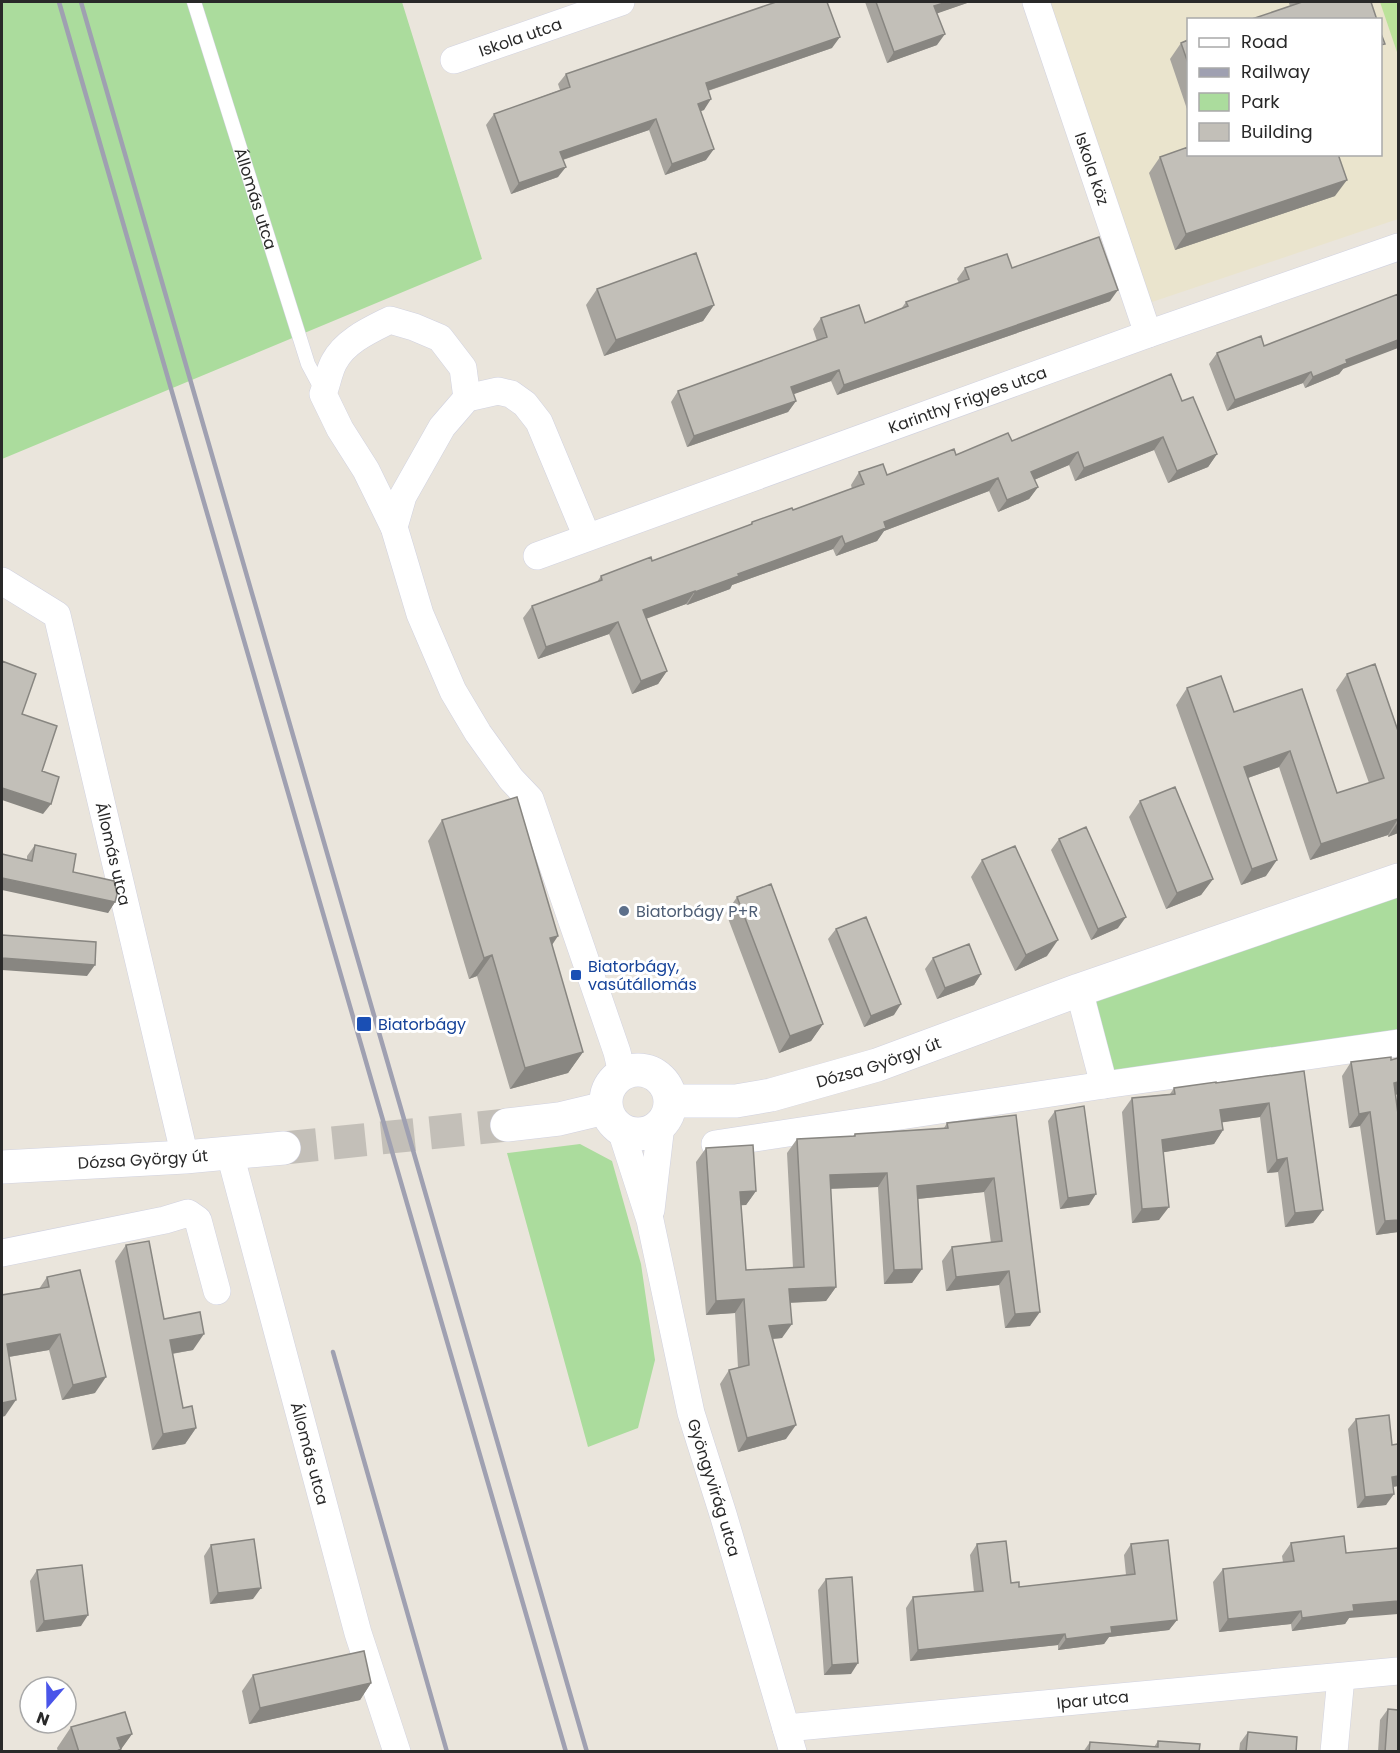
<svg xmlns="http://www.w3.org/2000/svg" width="1400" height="1753" font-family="Poppins,sans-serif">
<rect width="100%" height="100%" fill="#eae5dc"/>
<path fill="#eae4cd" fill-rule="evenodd" d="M 1050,2 L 1398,2 L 1398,219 L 1149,303 ZM 1188,20 L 1380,20 L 1380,154 L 1188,154 Z"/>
<path fill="#abdc9d" d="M 2,2 L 402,2 L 482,259 L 2,459 Z
M 1398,880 L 1398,1043 L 1104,1085 L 1079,990 Z
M 580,1144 L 612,1161 L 641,1264 L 655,1360 L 638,1428 L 588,1447 L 507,1153 Z"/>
<path fill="#bbe29a" d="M 1380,2 L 1398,2 L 1398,55 Z"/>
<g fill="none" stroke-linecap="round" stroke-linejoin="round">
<path stroke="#c3bfb8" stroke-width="33" stroke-dasharray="33 16" stroke-linecap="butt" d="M 284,1148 L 507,1125"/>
<g stroke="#d1d2e0" stroke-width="15">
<g id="service">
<path id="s1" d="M 194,2 L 308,364 L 323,392"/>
</g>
</g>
<g stroke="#d1d2e0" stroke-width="28">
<g id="minor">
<path id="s2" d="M 1036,2 L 1148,334"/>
<path id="s3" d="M 454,60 L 621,2"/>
<path d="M 467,398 L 463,368 L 440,338 L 414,327 L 390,320 C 370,330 345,341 334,362 C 329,371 327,384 323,394 L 340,429 L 366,470 L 394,527 L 420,614 L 453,691 L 478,733 L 511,779 L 530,799 L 617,1052 L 622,1073"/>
<path d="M 394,527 L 403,496 L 442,427 L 467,398 L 498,391 L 511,394 L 525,404 L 539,422 L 587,537"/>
<path id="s4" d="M 537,556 L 1148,334 L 1398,247"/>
<path id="s5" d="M 2,581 L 57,615 L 185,1157"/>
<path d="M 1079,990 L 1104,1085"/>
<path id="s6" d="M 621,1130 L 650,1220 L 691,1413 L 723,1514 L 793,1752"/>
<path d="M 715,1144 L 1104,1085 L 1398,1043"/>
<path id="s7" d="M 230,1154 L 358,1633 L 397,1752"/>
<path d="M 651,1210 L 661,1125"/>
<path d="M 2,1253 L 165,1220 L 188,1213 L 198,1220 L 217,1291"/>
<path id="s8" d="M 786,1728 L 1398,1671"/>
<path d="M 1334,1752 L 1341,1677"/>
</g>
</g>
<g stroke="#d1d2e0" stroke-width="34">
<g id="tertiary">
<circle cx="638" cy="1102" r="32"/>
<path id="s9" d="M 671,1101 L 736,1101 L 771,1095 L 877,1065 L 1079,990 L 1398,880"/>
<path d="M 507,1125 L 559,1119 L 605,1108"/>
<path id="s10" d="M 2,1167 L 185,1157 L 284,1148"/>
</g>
</g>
<use href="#service" stroke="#fff" stroke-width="14"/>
<use href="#minor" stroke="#fff" stroke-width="27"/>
<use href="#tertiary" stroke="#fff" stroke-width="33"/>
<path stroke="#9fa0b1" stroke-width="4.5" d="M 59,2 L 566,1752
M 81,2 L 587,1752
M 333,1352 L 447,1752"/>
</g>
<path fill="#a7a49e" d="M 865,2 L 970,2 L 937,13 L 937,45 L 887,63 Z
M 1290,2 L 1371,2 L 1290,6 L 1289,3 Z
M 1188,40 L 1188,112 L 1170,59 L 1181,43 Z
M 832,48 L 708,91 L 704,110 L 700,111 L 706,160 L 665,175 L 649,130 L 563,160 L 558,177 L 511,194 L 486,125 L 494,114 L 560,90 L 558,84 L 566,74 Z
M 1160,157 L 1335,196 L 1175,250 L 1149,173 Z
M 965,268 L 1012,268 L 1110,301 L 837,395 L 831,381 L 793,394 L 796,401 L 788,412 L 687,447 L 671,402 L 678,391 L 817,341 L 813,329 L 821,318 L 865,323 L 901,309 L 906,302 L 959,283 L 957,279 Z
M 597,289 L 714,305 L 703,321 L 604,356 L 586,305 Z
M 1264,346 L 1343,369 L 1339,374 L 1305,388 L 1303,383 L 1227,411 L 1209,364 L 1217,353 Z
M 1182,401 L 1217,454 L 1208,467 L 1168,483 L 1154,450 L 1075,481 L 1069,465 L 1034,480 L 1038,487 L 1029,499 L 998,512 L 989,491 L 884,531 L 877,541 L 836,556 L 833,549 L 732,585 L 730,589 L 687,605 L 686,604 L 646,619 L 667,671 L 658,684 L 632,694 L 609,634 L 538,659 L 523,618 L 532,606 L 597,582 L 601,576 L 652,561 L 750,525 L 752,522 L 793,510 L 852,489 L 851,485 L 859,472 L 887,475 L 956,455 Z
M 1347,674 L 1398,731 L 1398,833 L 1388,837 L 1388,835 L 1310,860 L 1279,767 L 1248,778 L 1266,876 L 1241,885 L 1176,705 L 1187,688 L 1234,712 L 1302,689 L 1337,793 L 1369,783 L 1336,690 Z
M 1140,801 L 1213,879 L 1201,895 L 1166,909 L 1129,817 Z
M 442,820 L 583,1052 L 568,1073 L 510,1089 L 477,976 L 469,979 L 428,841 Z
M 1059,839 L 1118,928 L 1091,940 L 1051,850 Z
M 35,845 L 115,902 L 108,913 L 27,860 L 27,856 Z
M 982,860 L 1047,956 L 1015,971 L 971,877 Z
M 737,897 L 823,1024 L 811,1041 L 779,1053 L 726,913 Z
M 836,929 L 894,1015 L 864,1027 L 828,939 Z
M 933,958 L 981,974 L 974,985 L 937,999 L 925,969 Z
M 1398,1058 L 1398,1094 L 1396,1095 L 1398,1232 L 1376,1235 L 1360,1126 L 1349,1128 L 1342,1076 L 1351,1062 L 1391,1060 Z
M 1304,1071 L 1323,1210 L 1313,1223 L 1285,1227 L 1278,1172 L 1267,1173 L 1260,1117 L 1222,1122 L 1223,1130 L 1214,1144 L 1164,1152 L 1159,1220 L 1132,1223 L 1122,1112 L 1132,1098 L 1170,1094 L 1174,1088 Z
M 1055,1111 L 1089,1205 L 1060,1209 L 1048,1121 Z
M 1016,1115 L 1030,1326 L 1005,1328 L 999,1285 L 946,1291 L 942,1261 L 952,1247 L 991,1243 L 984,1192 L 918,1199 L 922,1269 L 912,1283 L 884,1284 L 878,1187 L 830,1189 L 836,1287 L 826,1301 L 790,1303 L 782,1338 L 772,1339 L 786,1439 L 738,1452 L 720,1384 L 729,1370 L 738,1368 L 735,1313 L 706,1315 L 696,1162 L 706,1148 L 756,1191 L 746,1205 L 741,1205 L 746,1270 L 793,1268 L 787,1153 L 797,1139 L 853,1136 L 855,1134 L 944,1128 L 947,1123 Z
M 126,1245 L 164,1319 L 193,1350 L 172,1354 L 183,1408 L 196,1428 L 185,1444 L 152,1450 L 115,1261 Z
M 47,1277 L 95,1393 L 62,1400 L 49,1350 L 9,1357 L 5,1416 L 2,1295 L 39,1289 Z
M 1356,1419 L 1392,1445 L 1398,1486 L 1393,1487 L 1386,1505 L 1357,1508 L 1348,1429 Z
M 1291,1543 L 1349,1618 L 1345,1624 L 1292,1631 L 1291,1624 L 1219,1632 L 1213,1582 L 1223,1569 L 1283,1562 L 1282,1556 Z
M 977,1544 L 1011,1583 L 1019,1587 L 1126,1575 L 1124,1555 L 1131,1544 L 1177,1620 L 1169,1630 L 1109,1637 L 1104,1644 L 1058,1650 L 1058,1645 L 910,1661 L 906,1608 L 913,1597 L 974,1592 L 970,1555 Z
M 211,1545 L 253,1599 L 210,1604 L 204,1556 Z
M 37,1570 L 81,1626 L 36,1632 L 30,1581 Z
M 826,1579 L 851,1674 L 824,1675 L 818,1590 Z
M 253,1675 L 371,1683 L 360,1700 L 249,1724 L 242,1691 Z
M 1388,1709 L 1398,1752 L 1378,1752 L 1380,1720 Z
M 71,1727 L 132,1734 L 119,1752 L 58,1752 L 57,1748 Z
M 1248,1732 L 1296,1752 L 1239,1752 L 1240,1743 Z
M 1158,1741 L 1199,1752 L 1083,1752 L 1090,1742 L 1154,1747 Z"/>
<path fill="#888681" d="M 947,2 L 970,2 L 927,17 L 934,6 Z
M 945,34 L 937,45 L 887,63 L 894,52 Z
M 840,37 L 832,48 L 698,94 L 706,83 Z
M 711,99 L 704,110 L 690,115 L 698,104 Z
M 656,119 L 649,130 L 553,163 L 560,152 Z
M 714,149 L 706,160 L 665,175 L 672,164 Z
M 566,167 L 558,177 L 511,194 L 519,183 Z
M 1347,180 L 1335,196 L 1175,250 L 1186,234 Z
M 1118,290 L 1110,301 L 837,395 L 844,385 Z
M 714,305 L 703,321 L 604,356 L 616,340 Z
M 1398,340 L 1398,348 L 1343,369 L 1339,374 L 1305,388 L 1313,377 L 1346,360 Z
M 839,370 L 831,381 L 783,398 L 791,387 Z
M 1311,372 L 1303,383 L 1227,411 L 1235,400 Z
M 796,401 L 788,412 L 687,447 L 694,436 Z
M 1163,437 L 1154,450 L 1075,481 L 1084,468 Z
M 1078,452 L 1069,465 L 1022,485 L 1031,472 Z
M 1217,454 L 1208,467 L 1168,483 L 1177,471 Z
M 998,478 L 989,491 L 884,531 L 877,541 L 836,556 L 845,544 L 884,522 Z
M 1038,487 L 1029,499 L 998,512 L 1007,500 Z
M 842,536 L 833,549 L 732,585 L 730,589 L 687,605 L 695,592 L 738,574 Z
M 695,591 L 686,604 L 634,623 L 643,610 Z
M 618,622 L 609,634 L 538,659 L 546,647 Z
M 667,671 L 658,684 L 632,694 L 641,681 Z
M 1290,751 L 1279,767 L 1233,783 L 1244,767 Z
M 2,788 L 51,804 L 43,814 L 2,800 Z
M 1398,819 L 1388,835 L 1310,860 L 1321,844 Z
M 1398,822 L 1398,833 L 1388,837 Z
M 1277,860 L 1266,876 L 1241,885 L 1252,869 Z
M 2,878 L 115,902 L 108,913 L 2,890 Z
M 1213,879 L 1201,895 L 1166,909 L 1177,893 Z
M 1126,917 L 1118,928 L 1091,940 L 1098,929 Z
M 558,936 L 544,957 L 550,938 Z
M 1058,940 L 1047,956 L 1015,971 L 1026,955 Z
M 492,955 L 477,976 L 469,979 L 484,958 Z
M 2,958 L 95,965 L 87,976 L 2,970 Z
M 981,974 L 974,985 L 937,999 L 945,988 Z
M 901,1004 L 894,1015 L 864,1027 L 871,1016 Z
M 823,1024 L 811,1041 L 779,1053 L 790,1036 Z
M 583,1052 L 568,1073 L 510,1089 L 525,1068 Z
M 1398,1082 L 1398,1094 L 1384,1097 L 1394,1083 Z
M 1269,1103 L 1260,1117 L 1211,1124 L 1220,1110 Z
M 1370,1112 L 1360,1126 L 1349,1128 L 1359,1114 Z
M 1223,1130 L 1214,1144 L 1153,1154 L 1162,1140 Z
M 1287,1158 L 1278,1172 L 1267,1173 L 1277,1160 Z
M 887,1173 L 878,1187 L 820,1189 L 830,1175 Z
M 994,1178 L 984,1192 L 907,1200 L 917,1186 Z
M 756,1191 L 746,1205 L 731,1206 L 740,1192 Z
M 1096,1194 L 1089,1205 L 1060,1209 L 1068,1198 Z
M 1169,1207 L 1159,1220 L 1132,1223 L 1142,1209 Z
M 1323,1210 L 1313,1223 L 1285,1227 L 1295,1213 Z
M 1398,1220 L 1398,1232 L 1376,1235 L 1385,1221 Z
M 922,1269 L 912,1283 L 884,1284 L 894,1270 Z
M 1009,1271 L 999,1285 L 946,1291 L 956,1277 Z
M 836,1287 L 826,1301 L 780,1303 L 789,1289 Z
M 744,1299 L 735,1313 L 706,1315 L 716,1301 Z
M 1040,1312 L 1030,1326 L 1005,1328 L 1015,1314 Z
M 792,1324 L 782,1338 L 759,1340 L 769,1326 Z
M 60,1334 L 49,1350 L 2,1358 L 7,1344 Z
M 204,1334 L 193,1350 L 158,1356 L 170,1340 Z
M 106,1377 L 95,1393 L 62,1400 L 73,1385 Z
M 16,1400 L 5,1416 L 2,1417 L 2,1403 Z
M 796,1425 L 786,1439 L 738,1452 L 747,1438 Z
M 196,1428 L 185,1444 L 152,1450 L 163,1434 Z
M 1398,1476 L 1398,1486 L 1385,1488 L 1392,1477 Z
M 1394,1494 L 1386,1505 L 1357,1508 L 1365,1497 Z
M 261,1588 L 253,1599 L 210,1604 L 218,1593 Z
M 1398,1601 L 1398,1614 L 1349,1618 L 1345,1624 L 1292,1631 L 1302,1618 L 1353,1605 Z
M 1301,1611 L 1291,1624 L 1219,1632 L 1228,1619 Z
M 88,1615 L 81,1626 L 36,1632 L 44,1621 Z
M 1177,1620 L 1169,1630 L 1109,1637 L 1104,1644 L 1058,1650 L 1066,1639 L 1111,1627 Z
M 1065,1634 L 1058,1645 L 910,1661 L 918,1650 Z
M 858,1663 L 851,1674 L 824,1675 L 832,1665 Z
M 371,1683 L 360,1700 L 249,1724 L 260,1708 Z
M 132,1734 L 119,1752 L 108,1752 L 117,1738 Z"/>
<path fill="#c2bfb8" stroke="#888681" stroke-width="1.5" d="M 776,2 L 827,2 L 840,37 L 706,83 L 711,99 L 698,104 L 714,149 L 672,164 L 656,119 L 560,152 L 566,167 L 519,183 L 494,114 L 570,87 L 566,74 Z
M 876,2 L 947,2 L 934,6 L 945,34 L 894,52 Z
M 1302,2 L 1371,2 L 1377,20 L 1249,20 Z
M 1380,31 L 1385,44 L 1380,45 Z
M 1188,40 L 1188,63 L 1181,43 Z
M 1188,147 L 1188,154 L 1338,154 L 1347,180 L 1186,234 L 1160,157 Z
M 1099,237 L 1118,290 L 844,385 L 839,370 L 791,387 L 796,401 L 694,436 L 678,391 L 827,337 L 821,318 L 859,305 L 865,323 L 908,306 L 906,302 L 969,279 L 965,268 L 1007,254 L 1012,268 Z
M 696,253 L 714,305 L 616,340 L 597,289 Z
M 1398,294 L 1398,340 L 1346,360 L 1347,363 L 1313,377 L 1311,372 L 1235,400 L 1217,353 L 1261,336 L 1264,346 Z
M 1171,374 L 1182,401 L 1193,397 L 1217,454 L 1177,471 L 1163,437 L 1084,468 L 1078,452 L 1031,472 L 1038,487 L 1007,500 L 998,478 L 884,522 L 886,528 L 845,544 L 842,536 L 738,574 L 739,576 L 695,592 L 695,591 L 643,610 L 667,671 L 641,681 L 618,622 L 546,647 L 532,606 L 602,580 L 601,576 L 651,557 L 652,561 L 752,524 L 752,522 L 792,508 L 793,510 L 864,484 L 859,472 L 883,464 L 887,475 L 954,449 L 956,455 L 1008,433 L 1012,441 Z
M 2,661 L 36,674 L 22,714 L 57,726 L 42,771 L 59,777 L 51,804 L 2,788 Z
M 1375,664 L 1398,731 L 1398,819 L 1321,844 L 1290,751 L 1244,767 L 1277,860 L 1252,869 L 1187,688 L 1221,676 L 1234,712 L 1302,689 L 1337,793 L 1384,778 L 1347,674 Z
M 1175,787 L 1213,879 L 1177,893 L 1140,801 Z
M 517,797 L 558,936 L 550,938 L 583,1052 L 525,1068 L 492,955 L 484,958 L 442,820 Z
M 1086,827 L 1126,917 L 1098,929 L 1059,839 Z
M 35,845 L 76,854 L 73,872 L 114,881 L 117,894 L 115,902 L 2,878 L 2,854 L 32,861 Z
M 1015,846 L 1058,940 L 1026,955 L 982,860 Z
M 771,884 L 823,1024 L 790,1036 L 737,897 Z
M 866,917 L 901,1004 L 871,1016 L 836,929 Z
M 2,935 L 96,942 L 95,965 L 2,958 Z
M 969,944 L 981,974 L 945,988 L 933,958 Z
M 1391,1057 L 1391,1060 L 1398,1058 L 1398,1082 L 1394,1083 L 1398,1114 L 1398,1220 L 1385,1221 L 1370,1112 L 1359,1114 L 1351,1062 Z
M 1304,1071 L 1323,1210 L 1295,1213 L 1287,1158 L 1277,1160 L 1269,1103 L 1220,1110 L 1223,1130 L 1162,1140 L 1169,1207 L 1142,1209 L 1132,1098 L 1175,1094 L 1174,1088 L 1216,1082 L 1216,1083 Z
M 1084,1106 L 1096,1194 L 1068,1198 L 1055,1111 Z
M 1016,1115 L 1040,1312 L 1015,1314 L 1009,1271 L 956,1277 L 952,1247 L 1002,1241 L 994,1178 L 917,1186 L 922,1269 L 894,1270 L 887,1173 L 830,1175 L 836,1287 L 789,1289 L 792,1324 L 769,1326 L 796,1425 L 747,1438 L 729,1370 L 749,1365 L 744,1299 L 716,1301 L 706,1148 L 753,1145 L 756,1191 L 740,1192 L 746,1270 L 804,1267 L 797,1139 L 855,1136 L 855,1134 L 948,1128 L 947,1123 Z
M 149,1241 L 164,1319 L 200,1312 L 204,1334 L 170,1340 L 183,1408 L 192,1406 L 196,1428 L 163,1434 L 126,1245 Z
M 80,1270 L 106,1377 L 73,1385 L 60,1334 L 7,1344 L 16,1400 L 2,1403 L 2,1295 L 49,1287 L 47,1277 Z
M 1389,1415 L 1392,1445 L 1398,1444 L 1398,1476 L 1392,1477 L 1394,1494 L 1365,1497 L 1356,1419 Z
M 1344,1536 L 1346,1553 L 1398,1548 L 1398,1601 L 1353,1605 L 1354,1611 L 1302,1618 L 1301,1611 L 1228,1619 L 1223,1569 L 1294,1561 L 1291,1543 Z
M 254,1539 L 261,1588 L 218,1593 L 211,1545 Z
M 1168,1540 L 1177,1620 L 1111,1627 L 1112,1633 L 1066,1639 L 1065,1634 L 918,1650 L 913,1597 L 983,1591 L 977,1544 L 1006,1541 L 1011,1583 L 1019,1582 L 1019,1587 L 1135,1574 L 1131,1544 Z
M 82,1565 L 88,1615 L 44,1621 L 37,1570 Z
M 852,1577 L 858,1663 L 832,1665 L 826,1579 Z
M 364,1651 L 371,1683 L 260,1708 L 253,1675 Z
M 1388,1709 L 1398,1710 L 1398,1752 L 1385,1752 Z
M 125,1712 L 132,1734 L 117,1738 L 121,1749 L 115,1752 L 79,1752 L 71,1727 Z
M 1248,1732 L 1297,1737 L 1296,1752 L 1246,1752 Z
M 1158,1741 L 1200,1744 L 1199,1752 L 1089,1752 L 1090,1742 L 1158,1747 Z"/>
<circle fill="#5c6f8a" stroke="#fff" stroke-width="2" cx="624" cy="911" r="6"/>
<g fill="#1a4fb4" stroke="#fff" stroke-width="2">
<rect x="570" y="969" width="12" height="12" rx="3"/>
<rect x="356" y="1016" width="16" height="16" rx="3"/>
</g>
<g text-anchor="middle" stroke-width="6" stroke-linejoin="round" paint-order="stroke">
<g font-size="16" fill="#292929" stroke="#fff">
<text dy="6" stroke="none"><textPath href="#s3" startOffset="70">Iskola utca</textPath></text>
<text dy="6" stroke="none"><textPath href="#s2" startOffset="176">Iskola köz</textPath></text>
<text dy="6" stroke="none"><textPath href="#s1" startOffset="206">Állomás utca</textPath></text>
<text dy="6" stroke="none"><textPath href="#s4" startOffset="458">Karinthy Frigyes utca</textPath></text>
<text dy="6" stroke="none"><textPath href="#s5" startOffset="310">Állomás utca</textPath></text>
<text dy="6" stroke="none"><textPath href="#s9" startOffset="213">Dózsa György út</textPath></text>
<text dy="6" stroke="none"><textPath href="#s10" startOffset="141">Dózsa György út</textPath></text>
<text dy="6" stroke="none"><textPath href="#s7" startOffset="310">Állomás utca</textPath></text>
<text dy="6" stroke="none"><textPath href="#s6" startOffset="370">Gyöngyvirág utca</textPath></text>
<text dy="6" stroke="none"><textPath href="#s8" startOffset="308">Ipar utca</textPath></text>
</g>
<g font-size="16" fill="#4e5e75" stroke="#fff" text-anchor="start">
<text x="636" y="917">Biatorbágy P+R</text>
</g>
<g font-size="16" fill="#164399" stroke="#fff" text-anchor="start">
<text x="588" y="972">Biatorbágy,<tspan x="588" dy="18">vasútállomás</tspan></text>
<text x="378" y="1030">Biatorbágy</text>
</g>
</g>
<rect width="1400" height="1753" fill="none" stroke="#292929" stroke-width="6"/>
<rect x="1187" y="18" width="195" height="138" fill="#ffffff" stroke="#a9a9a9" stroke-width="1.5"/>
<rect x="1199" y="38" width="30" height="9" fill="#ffffff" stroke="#a9a9a9" stroke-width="1.5"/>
<text x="1241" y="48" font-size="18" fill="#292929">Road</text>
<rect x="1199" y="68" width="30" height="9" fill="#9fa0b1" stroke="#a9a9a9" stroke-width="1.5"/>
<text x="1241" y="78" font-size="18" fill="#292929">Railway</text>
<rect x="1199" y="93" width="30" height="18" fill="#abdc9d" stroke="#a9a9a9" stroke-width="1.5"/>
<text x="1241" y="108" font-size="18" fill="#292929">Park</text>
<rect x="1199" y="123" width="30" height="18" fill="#c2bfb8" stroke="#a9a9a9" stroke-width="1.5"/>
<text x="1241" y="138" font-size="18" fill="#292929">Building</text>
<g transform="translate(48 1705) rotate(200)"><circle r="28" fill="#ffffff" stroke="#a9a9a9" stroke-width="1.5"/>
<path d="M0-4.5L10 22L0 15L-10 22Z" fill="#4a55e9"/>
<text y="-9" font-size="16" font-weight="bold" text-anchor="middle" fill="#292929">N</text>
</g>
</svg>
